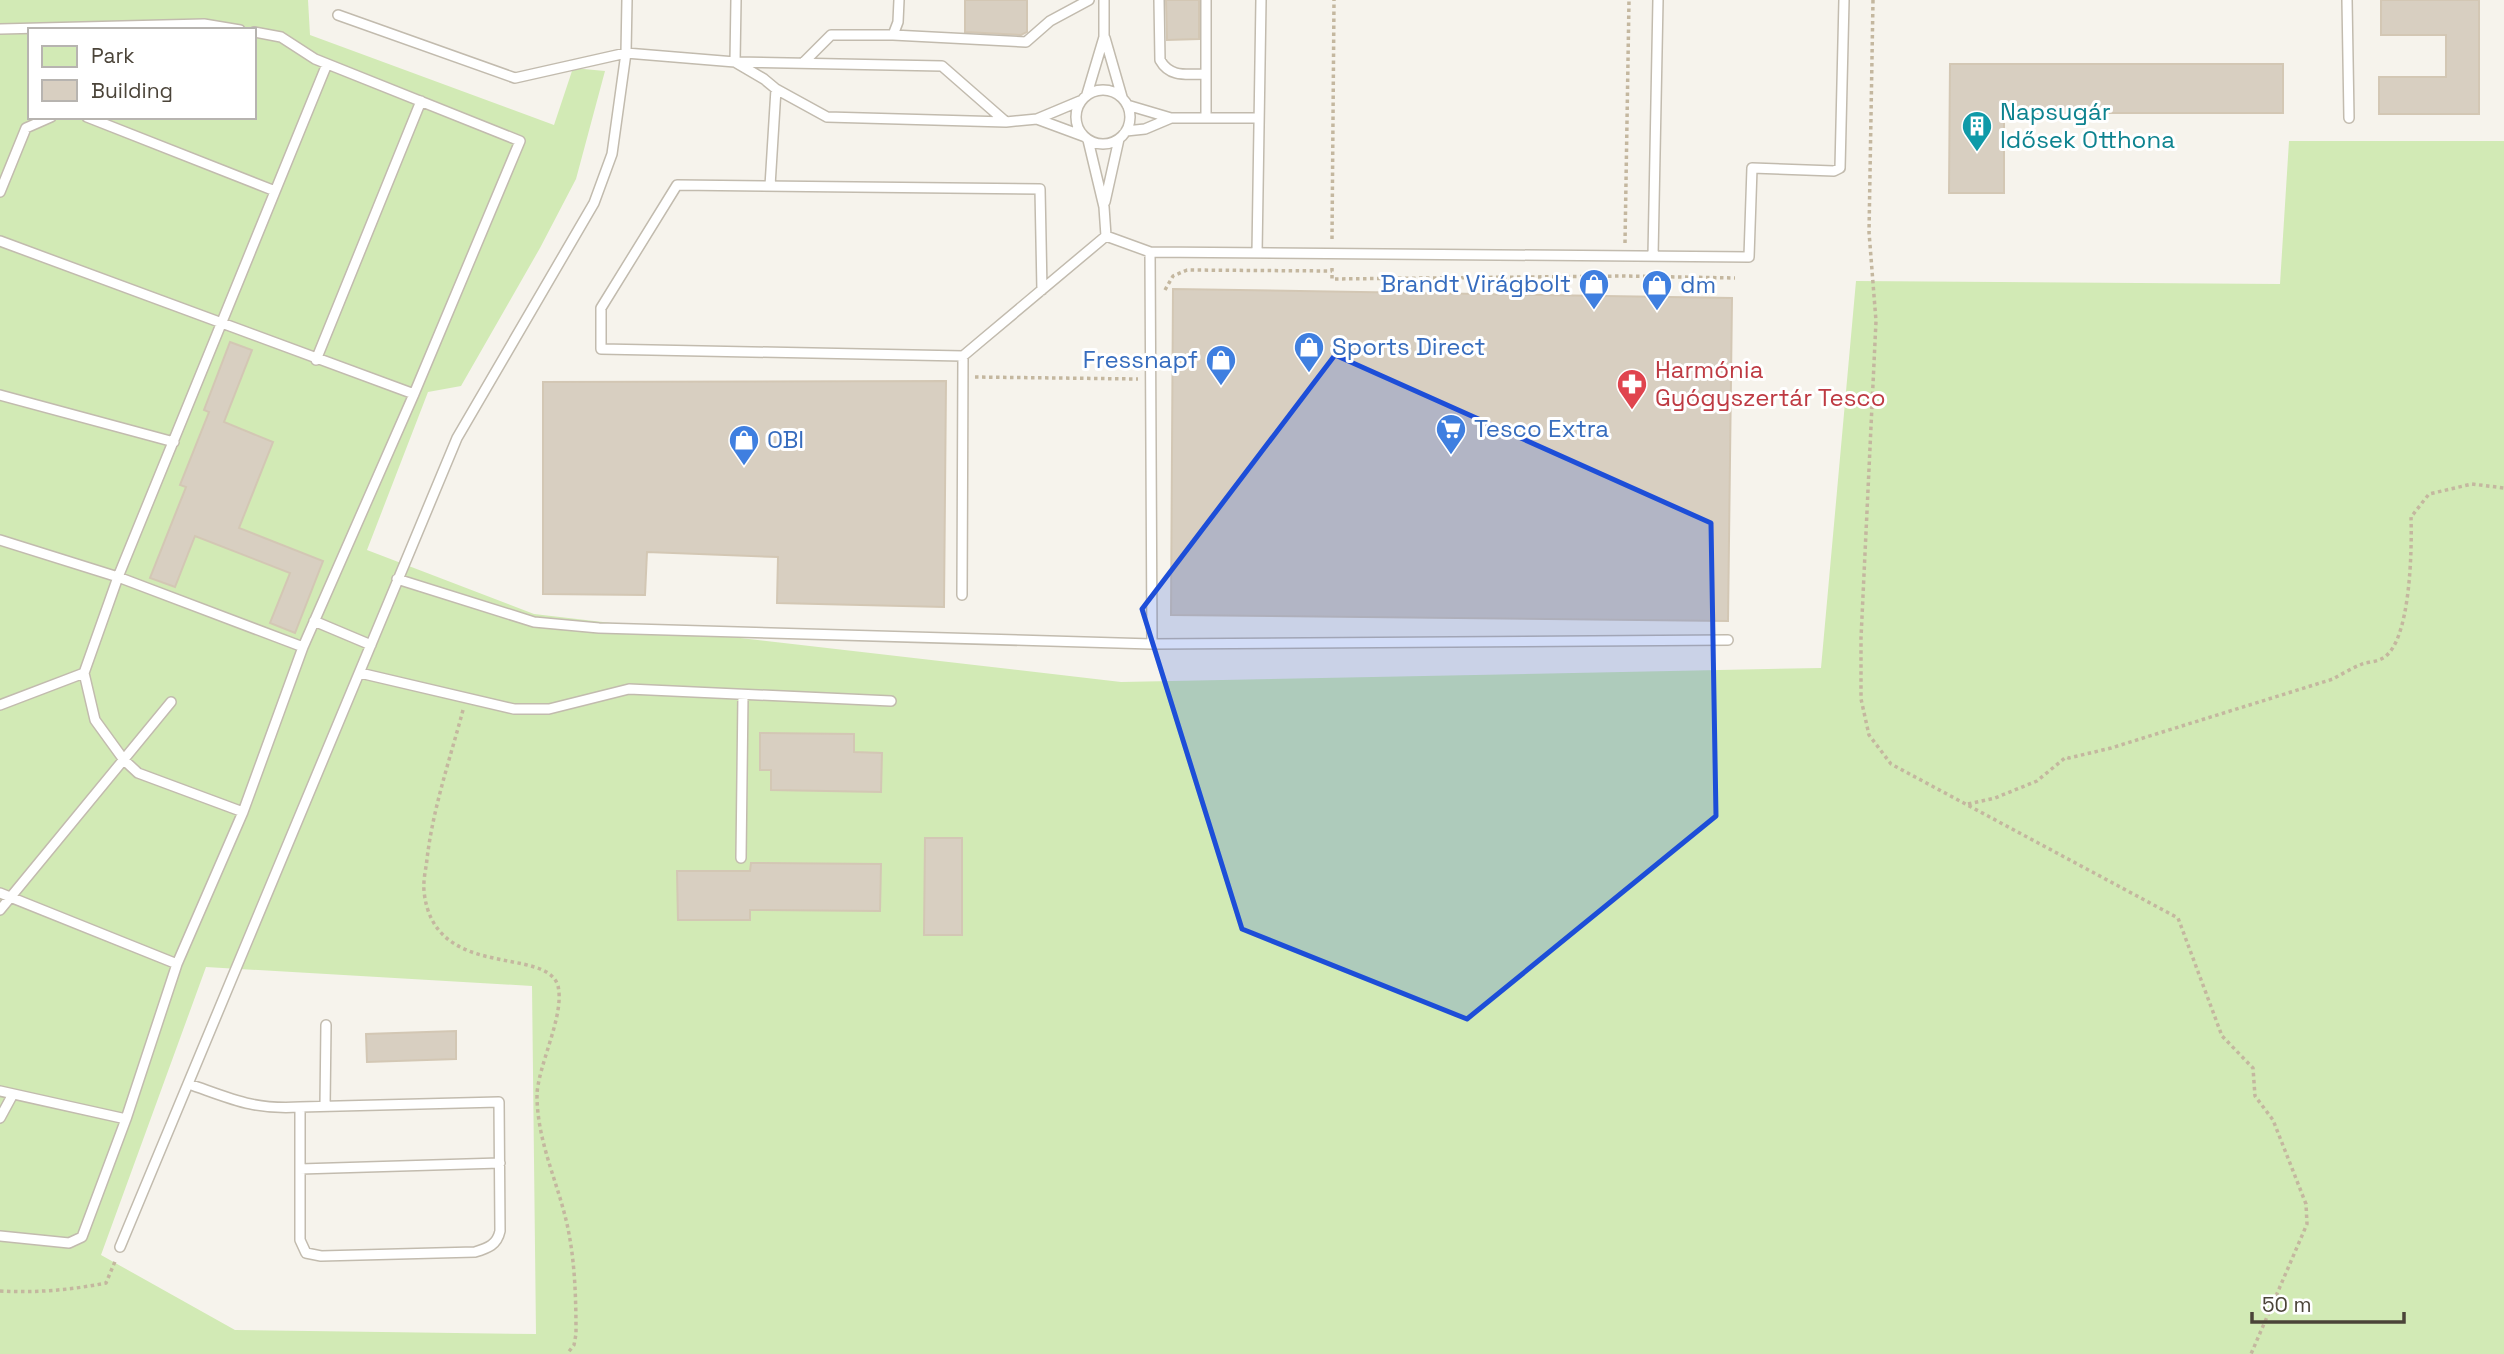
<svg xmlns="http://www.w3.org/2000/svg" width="2504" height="1354" font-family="'Space Grotesk',sans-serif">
<rect width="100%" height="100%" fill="#f6f3ec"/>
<path fill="#d2eab5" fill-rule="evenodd" d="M 0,0 L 308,0 L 310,35 L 554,125 L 573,68 L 605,71 L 576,179 L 540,248 L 461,386 L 428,392 L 367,550 L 534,614 L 1121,682 L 1821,668 L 1856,281 L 2280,284 L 2289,141 L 2504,141 L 2504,1354 L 0,1354 ZM 30,30 L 254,30 L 254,117 L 30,117 ZM 206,967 L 532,986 L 536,1334 L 235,1330 L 101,1255 Z"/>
<path fill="#d8cfc1" stroke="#d3c7b4" stroke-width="2" d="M 965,0 L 1027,0 L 1027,32 L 1021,35 L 965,32 Z
M 1166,0 L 1199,0 L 1199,39 L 1167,40 Z
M 2381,0 L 2479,0 L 2479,114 L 2379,114 L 2379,77 L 2446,77 L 2446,35 L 2381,35 Z
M 1950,64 L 2283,64 L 2283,113 L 2004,113 L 2004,193 L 1949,193 Z
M 1173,289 L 1732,298 L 1728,621 L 1171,615 Z
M 230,342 L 252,350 L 224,422 L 273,442 L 239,528 L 323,561 L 295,633 L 270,623 L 290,573 L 195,536 L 175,587 L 150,578 L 186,487 L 180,485 L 209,412 L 204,410 Z
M 946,381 L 944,607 L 777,603 L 778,557 L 647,552 L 645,595 L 543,594 L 543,382 Z
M 760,733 L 854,734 L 854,752 L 882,753 L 881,792 L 771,790 L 771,770 L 760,770 Z
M 925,838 L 962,838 L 962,935 L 924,935 Z
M 751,863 L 881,864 L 880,911 L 750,910 L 750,920 L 678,920 L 677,871 L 750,871 Z
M 456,1031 L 456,1059 L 367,1062 L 366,1034 Z"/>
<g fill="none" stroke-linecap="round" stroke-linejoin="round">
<g stroke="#c2bbae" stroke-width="12">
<path id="lane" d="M 627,0 L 626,53 L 735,62 L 764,79 L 776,89 L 827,117 L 1006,122 L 1037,119 L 1080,101
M 736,0 L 735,62 L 942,66 L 1006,122
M 1159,0 L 1160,60 C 1170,78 1187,74 1205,74
M 1206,0 L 1206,117
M 2347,0 L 2349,118
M 0,29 L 204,24 L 240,30
M 893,35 L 1026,42 L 1050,21 L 1089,0
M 1105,38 L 1122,97
M 803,63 L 831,35 L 893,35 L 898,22 L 899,0
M1076 117a27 27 0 1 1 54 0a27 27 0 1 1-54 0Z
M 1087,94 L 1104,37 L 1104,0
M 1127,105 L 1171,118 L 1259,118
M 87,117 L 275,191
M 1037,119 L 1083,136
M 1126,131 L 1145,129 L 1171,118
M 1088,140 L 1104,207 L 1106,236
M 770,186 L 776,89
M 0,192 L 26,128 L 51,117
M 1105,202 L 1119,139
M 0,241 L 414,394
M 1150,252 L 1152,644
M 1257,253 L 1261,0
M 1653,256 L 1658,0
M 1042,290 L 1040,189 L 677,185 L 601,308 L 601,349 L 963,356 L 982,340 L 1106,236 L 1150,252 L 1749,257 L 1752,168 L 1834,171 L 1840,168 L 1844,0
M 316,360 L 421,101
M 0,395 L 174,442
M 0,540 L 118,577 L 84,673 L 0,705
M 397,579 L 534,622 L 599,628 L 1152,644 L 1728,640
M 962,595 L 963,356
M 314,621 L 371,645
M 303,647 L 118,577 L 327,64
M 84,673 L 95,720 L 124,760 L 138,773 L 243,812
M 360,673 L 514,709 L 549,709 L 629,689 L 891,701
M 741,858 L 743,695
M 0,893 L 177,964
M 0,910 L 171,702
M 189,1084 C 232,1099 253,1110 300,1107 L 499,1102 L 500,1231 C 497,1245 488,1248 475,1252 L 321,1256 L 306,1253 L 300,1240 L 300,1107
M 0,1091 L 126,1119
M 325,1106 L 326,1025
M 0,1118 L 13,1094
M 300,1169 L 500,1163
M 0,1236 L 69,1243 L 82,1237 L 126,1119 L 177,964 L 243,812 L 303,647 L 414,394 L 520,141 L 315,59 L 281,37 L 254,32
M 120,1247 L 457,438 L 594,203 L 612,154 L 626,53 L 515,78 L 338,15"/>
</g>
<path stroke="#c4b79f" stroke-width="3.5" stroke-dasharray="3.5 3.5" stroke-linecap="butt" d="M 1873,0 L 1869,232 L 1876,321 L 1861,638 L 1861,699 L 1869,735 L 1891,764 L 2178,918 L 2222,1036 L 2253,1068 L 2255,1096 L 2273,1120 L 2306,1204 L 2307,1224 L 2251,1354
M 1332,239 L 1334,0
M 1625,243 L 1629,0
M 1332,268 L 1332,279 L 1624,276 L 1735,278
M 1165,290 L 1173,276 L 1187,270 L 1332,271
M 975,377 L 1138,379
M 463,710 C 450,759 433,808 427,859 C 426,869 423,880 424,891 C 433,982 546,945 558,986 C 565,1015 538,1065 537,1095 C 537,1141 557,1180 567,1224 C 575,1260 576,1298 576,1334 L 574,1345 L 567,1354
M 1968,804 L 1995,798 L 2037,781 L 2066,757 L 2069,758 L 2111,748 L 2333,679 C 2342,674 2352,668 2362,664 C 2368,662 2377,662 2383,658 C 2411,642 2412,547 2411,517 L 2429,494 L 2472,484 L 2504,488
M 0,1291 C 35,1293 71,1290 106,1283 L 116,1259"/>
<use href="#lane" stroke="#fff" stroke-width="9"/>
</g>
<path fill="#1d4ed8" fill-opacity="0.2" stroke="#1d4ed8" stroke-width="5" stroke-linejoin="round" d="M 1335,355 L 1711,523 L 1716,816 L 1467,1019 L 1242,929 L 1142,609 Z"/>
<defs>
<g id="building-pin" transform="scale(1.575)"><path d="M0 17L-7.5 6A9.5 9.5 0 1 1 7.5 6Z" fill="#0f9aa8" stroke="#fff"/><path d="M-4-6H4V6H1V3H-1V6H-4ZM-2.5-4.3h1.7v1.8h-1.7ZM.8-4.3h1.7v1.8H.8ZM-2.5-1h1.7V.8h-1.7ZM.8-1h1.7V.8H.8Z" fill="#fff"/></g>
<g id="shop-pin" transform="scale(1.575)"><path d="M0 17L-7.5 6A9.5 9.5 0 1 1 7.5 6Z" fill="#3f7fe0" stroke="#fff"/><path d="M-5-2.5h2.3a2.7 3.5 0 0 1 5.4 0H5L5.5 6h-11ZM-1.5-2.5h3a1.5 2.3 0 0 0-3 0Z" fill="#fff"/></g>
<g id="pharmacy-pin" transform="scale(1.575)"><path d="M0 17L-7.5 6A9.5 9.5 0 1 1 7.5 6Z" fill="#e0444e" stroke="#fff"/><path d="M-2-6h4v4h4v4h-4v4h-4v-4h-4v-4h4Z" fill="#fff"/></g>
<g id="supermarket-pin" transform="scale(1.575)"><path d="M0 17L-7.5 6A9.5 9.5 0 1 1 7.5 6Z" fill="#3f7fe0" stroke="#fff"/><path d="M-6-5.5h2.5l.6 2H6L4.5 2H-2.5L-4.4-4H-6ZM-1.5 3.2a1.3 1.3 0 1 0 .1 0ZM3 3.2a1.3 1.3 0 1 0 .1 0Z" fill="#fff"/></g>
</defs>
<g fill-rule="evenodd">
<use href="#building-pin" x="1977" y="126"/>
<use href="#shop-pin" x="1594" y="284"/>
<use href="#shop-pin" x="1657" y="285"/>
<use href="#shop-pin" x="1309" y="347"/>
<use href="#shop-pin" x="1221" y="360"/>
<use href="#pharmacy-pin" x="1632" y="384"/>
<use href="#supermarket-pin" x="1451" y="429"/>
<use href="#shop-pin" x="744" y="440"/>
</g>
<g text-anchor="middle" stroke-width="6" stroke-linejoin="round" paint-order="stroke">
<g font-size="24" fill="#0d838f" stroke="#fff" text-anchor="start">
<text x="2000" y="120">Napsugár<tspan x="2000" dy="28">Idősek Otthona</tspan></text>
</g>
<g font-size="24" fill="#366cbe" stroke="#fff" text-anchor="start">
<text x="1571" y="292" text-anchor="end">Brandt Virágbolt</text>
<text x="1680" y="293">dm</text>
<text x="1332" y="355">Sports Direct</text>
<text x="1198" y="368" text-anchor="end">Fressnapf</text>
<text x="1474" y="437">Tesco Extra</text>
<text x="767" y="448">OBI</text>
</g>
<g font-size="24" fill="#be3a42" stroke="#fff" text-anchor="start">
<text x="1655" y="378">Harmónia<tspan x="1655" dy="28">Gyógyszertár Tesco</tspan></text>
</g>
</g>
<rect x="28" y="28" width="228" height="91" fill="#ffffff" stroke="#b7b4b0" stroke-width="2"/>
<rect x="42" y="46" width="35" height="21" fill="#d2eab5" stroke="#b7b4b0" stroke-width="2"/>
<text x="91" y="63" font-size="21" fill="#4b4439">Park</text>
<rect x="42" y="80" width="35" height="21" fill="#d8cfc1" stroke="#b7b4b0" stroke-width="2"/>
<text x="91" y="98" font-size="21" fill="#4b4439">Building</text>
<path d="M2252 1312v10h152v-10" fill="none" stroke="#4b4439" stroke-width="3.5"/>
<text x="2262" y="1312" font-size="21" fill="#4b4439" stroke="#ffffff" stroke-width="5" paint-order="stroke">50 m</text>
</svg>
